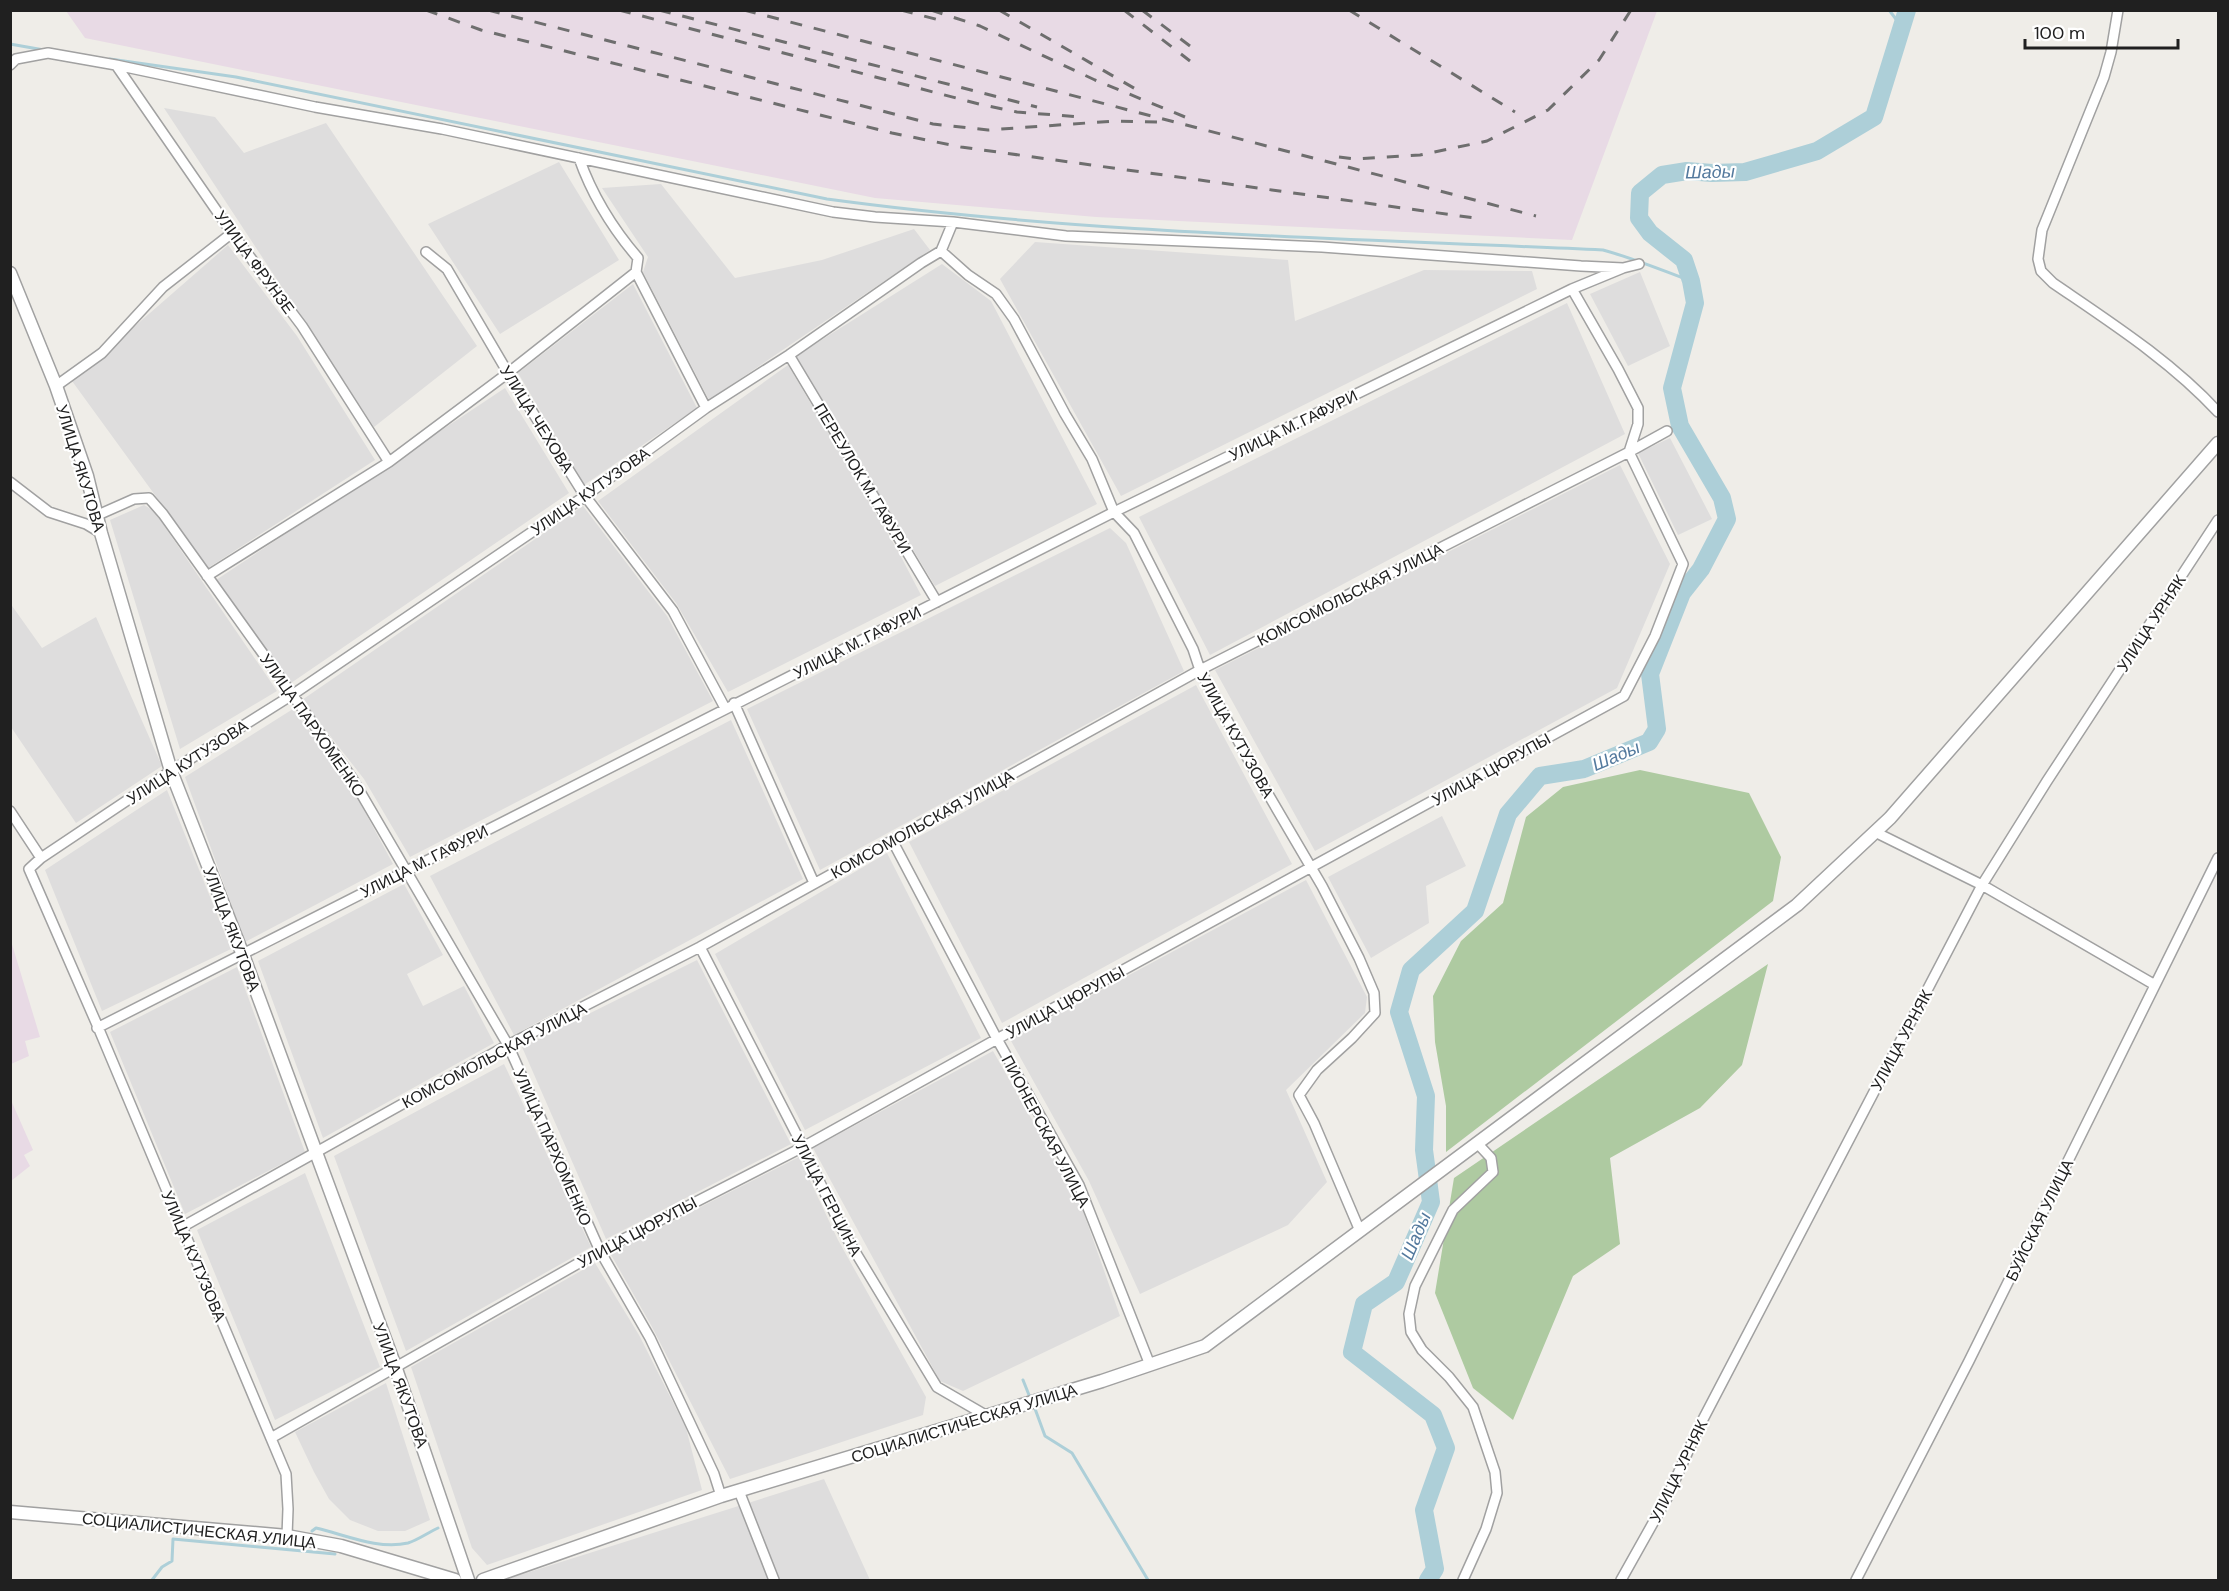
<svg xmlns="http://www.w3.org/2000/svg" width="2229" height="1591" font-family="'DM Sans',sans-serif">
<rect width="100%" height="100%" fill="#efede8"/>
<path fill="#dedddd" d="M 164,108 L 215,117 L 244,153 L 326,123 L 477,346 L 374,427 Z
M 559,162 L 619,260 L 500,334 L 428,224 Z
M 661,184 L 735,278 L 822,260 L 914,229 L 930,250 L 709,400 L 643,272 L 648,257 L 602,188 Z
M 1035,242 L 1288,260 L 1295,321 L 1424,270 L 1532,271 L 1537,289 L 1121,496 L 1000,279 Z
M 228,245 L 297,336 L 375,460 L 208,568 L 72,381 Z
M 942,264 L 991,301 L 1097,504 L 935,586 L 796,356 Z
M 1640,272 L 1670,346 L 1628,366 L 1590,294 Z
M 633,284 L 697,408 L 584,485 L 518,373 Z
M 1567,303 L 1625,434 L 1210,655 L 1139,517 Z
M 788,365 L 898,551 L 921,595 L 728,692 L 676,603 L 598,501 Z
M 505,388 L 569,493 L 291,683 L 216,580 Z
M 1670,438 L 1712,519 L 1678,535 L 1638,453 Z
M 1620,465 L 1670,564 L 1617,688 L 1315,851 L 1215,670 Z
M 144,505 L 154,511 L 277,691 L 180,749 L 110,520 Z
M 583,506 L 667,616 L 713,701 L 410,857 L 364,779 L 302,700 Z
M 1110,528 L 1126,543 L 1184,671 L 820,870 L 747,709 Z
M 10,603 L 42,648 L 96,617 L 162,766 L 76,823 L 11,727 Z
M 1196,685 L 1292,864 L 1002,1023 L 909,842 Z
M 293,709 L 351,786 L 393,864 L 245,942 L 185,777 Z
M 731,720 L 803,879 L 514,1035 L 430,876 Z
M 167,790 L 231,949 L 102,1011 L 45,870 Z
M 1442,816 L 1466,866 L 1426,886 L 1429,923 L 1371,958 L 1328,877 Z
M 887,853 L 981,1038 L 805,1130 L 715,954 Z
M 1306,880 L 1367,997 L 1365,1013 L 1286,1090 L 1327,1182 L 1288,1225 L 1140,1294 L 1089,1181 L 1010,1039 Z
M 404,884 L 443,955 L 407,974 L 423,1006 L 464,986 L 494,1043 L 323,1138 L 258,961 Z
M 697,960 L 791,1144 L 606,1239 L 522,1047 Z
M 237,967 L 305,1152 L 185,1214 L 110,1032 Z
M 993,1051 L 1082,1208 L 1120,1316 L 963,1391 L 940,1381 L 813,1148 Z
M 504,1064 L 591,1247 L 406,1351 L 334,1156 Z
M 799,1157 L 838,1240 L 926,1397 L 923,1415 L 730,1479 L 651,1325 L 610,1253 Z
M 305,1173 L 380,1367 L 275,1420 L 197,1230 Z
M 595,1263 L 639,1335 L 686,1428 L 702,1490 L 487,1565 L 472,1548 L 411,1367 Z
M 386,1383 L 430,1520 L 405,1531 L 378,1531 L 350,1520 L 329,1499 L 314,1472 L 295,1432 Z
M 824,1479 L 870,1580 L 504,1580 Z"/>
<path fill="#e8dae5" d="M 66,11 L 1657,11 L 1572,240 L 1096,217 L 875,198 L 85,38 Z
M 11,941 L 40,1037 L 25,1041 L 29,1056 L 11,1064 Z
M 10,1098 L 33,1150 L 24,1155 L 30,1166 L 11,1181 Z"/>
<path fill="#aecaa1" d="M 1640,770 L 1749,793 L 1781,857 L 1773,901 L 1446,1152 L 1446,1106 L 1435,1042 L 1433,996 L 1461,941 L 1503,903 L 1526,817 L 1563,787 Z
M 1768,964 L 1742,1065 L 1700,1108 L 1610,1158 L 1620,1244 L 1573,1276 L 1513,1420 L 1473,1388 L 1435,1293 L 1454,1178 Z"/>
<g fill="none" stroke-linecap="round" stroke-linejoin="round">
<path stroke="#adcfd8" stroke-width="3" d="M 1889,10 L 1902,27
M 10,44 L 44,50
M 110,59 L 236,77 L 827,199 C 1084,234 1344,238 1603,250 C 1633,258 1661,270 1691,281
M 1023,1380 L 1031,1400
M 1034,1406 L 1045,1436 L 1072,1453 L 1148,1580
M 312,1531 L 316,1528 C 346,1535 378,1550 408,1543 C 418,1540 429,1532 438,1528
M 152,1580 L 162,1567 L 172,1561 L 173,1539 L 335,1554"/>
<path stroke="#adcfd8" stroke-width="18" d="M 1428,1580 L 1435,1569 L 1424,1510 L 1446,1448 L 1433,1415 L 1352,1352 L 1364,1304 L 1396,1282 L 1431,1202 L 1424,1150 L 1426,1096 L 1399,1012 L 1411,970 L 1475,911 L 1508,814 L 1540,776 L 1584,769 L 1649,742 L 1657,729 L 1650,674 L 1682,593 L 1701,569 L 1727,519 L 1722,498 L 1680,426 L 1672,388 L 1695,303 L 1691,281 L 1684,260 L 1650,233 L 1639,218 L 1640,193 L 1662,175 L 1687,171 L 1712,173 L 1745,172 L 1817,151 L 1874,117 L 1907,10"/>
<g stroke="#a1a1a1" stroke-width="12">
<path id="minor" d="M 2118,10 L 2111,52 L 2104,77 L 2042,230 L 2038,259 L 2041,271 L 2053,283 C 2110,322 2171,361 2218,412
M 10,65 L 16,59 L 48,53 L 116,65 L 315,107 L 442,129 L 833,212 L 875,217 L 953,222 L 1066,236 L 1322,247 L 1581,266 L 1623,268 L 1639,264
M 116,65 L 232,233 L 302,326 L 389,462
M 579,158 C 592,195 613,229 638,258 L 636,272 L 706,408
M 941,251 L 968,275 L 996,294 L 1014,319 L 1065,414 L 1092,459 L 1114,512 L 1134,533 L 1193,649 L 1200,670 L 1254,770 L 1322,886 L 1359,958 L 1374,993 L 1375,1013 L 1352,1038 L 1317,1070 L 1299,1095 L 1314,1123 L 1360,1231
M 426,252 L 447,269 L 508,373 L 585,496 L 673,611 L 725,708
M 789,355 L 937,602
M 56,386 L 102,353 L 163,287 L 232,233
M 10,482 L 49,512 L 86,524 L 101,533
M 98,515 L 134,499 L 149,498 L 163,514 L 352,778 L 508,1045 L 600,1251 L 650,1338 L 714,1474 L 721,1496
M 207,576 L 389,462 L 508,373 L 636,272
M 734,703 L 814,883
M 10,811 L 41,858
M 1877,833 L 1982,885 L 2155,985
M 892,840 L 997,1039 L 1079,1185 L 1150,1365
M 700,947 L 803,1147 L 845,1235 L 937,1387 L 987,1416
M 97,1028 L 1114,512 L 1572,289 L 1623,268
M 182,1227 L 508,1045 L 700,947 L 1200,670 L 1629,452 L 1667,431
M 271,1438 L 600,1251 L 803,1147 L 997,1039 L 1624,696 L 1655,636 L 1683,564 L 1629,452 L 1638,424 L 1638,408 L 1618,369 L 1572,289
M 739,1491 L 774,1580
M 287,1536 L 288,1509 L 286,1474 L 98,1027 L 29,869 L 41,858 L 171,771 L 292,695 L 585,496 L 706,408 L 789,355 L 921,263 L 941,251 L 953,222
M 1463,1580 L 1486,1529 L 1497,1493 L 1495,1472 L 1473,1407 L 1449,1377 L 1422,1350 L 1411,1332 L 1409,1314 L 1415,1286 L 1453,1210 L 1493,1172 L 1491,1158 L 1477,1143
M 1621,1580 L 1667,1498 L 1699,1427 L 1982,885 L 2047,781 L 2218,520
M 1856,1580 L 1969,1361 L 2218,858"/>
</g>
<g stroke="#a1a1a1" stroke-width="15">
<path id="tertiary" d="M 10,273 L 56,386 L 87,476 L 101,533 L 171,771 L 243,955 L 395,1366 L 468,1580
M 10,1512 L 287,1536 L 341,1546 L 455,1580
M 483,1580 L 721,1496 L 1102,1381 L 1205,1346 L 1797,905 L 1890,818 L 2218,443"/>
</g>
<use href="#minor" stroke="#fff" stroke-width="9"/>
<use href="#tertiary" stroke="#fff" stroke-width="12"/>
<path stroke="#6e6e6e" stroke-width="3" stroke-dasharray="12 12" stroke-linecap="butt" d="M 426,10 L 481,30 L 892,133 L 961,147 L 1482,219
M 488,10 L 933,124 L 988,130 L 1115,121 L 1157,122
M 619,10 L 979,104 L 1017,112 L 1080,117
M 659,10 L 1037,107
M 744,10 L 1536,216
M 901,10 L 939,20
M 931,10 L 980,26 L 1095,80 L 1185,117
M 999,10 L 1139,91
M 1124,10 L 1190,61
M 1142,10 L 1190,46
M 1349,10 L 1515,112
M 1339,157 L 1355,159 L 1420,155 L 1487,141 L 1548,110 L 1599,60 L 1631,10"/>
</g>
<g text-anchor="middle" stroke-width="4.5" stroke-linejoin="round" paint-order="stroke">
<g font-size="16" fill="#202020" stroke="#fff">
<text transform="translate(255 262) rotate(54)" y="6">УЛИЦА ФРУНЗЕ</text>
<text transform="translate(537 419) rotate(58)" y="6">УЛИЦА ЧЕХОВА</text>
<text transform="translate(1293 425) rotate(-26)" y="6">УЛИЦА М. ГАФУРИ</text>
<text transform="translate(81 468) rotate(73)" y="6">УЛИЦА ЯКУТОВА</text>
<text transform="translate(863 478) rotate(59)" y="6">ПЕРЕУЛОК М. ГАФУРИ</text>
<text transform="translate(590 491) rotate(-35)" y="6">УЛИЦА КУТУЗОВА</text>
<text transform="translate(1350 594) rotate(-27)" y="6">КОМСОМОЛЬСКАЯ УЛИЦА</text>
<text transform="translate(2151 623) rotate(-57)" y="6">УЛИЦА УРНЯК</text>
<text transform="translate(857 642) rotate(-27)" y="6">УЛИЦА М. ГАФУРИ</text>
<text transform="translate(313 725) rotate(55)" y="6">УЛИЦА ПАРХОМЕНКО</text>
<text transform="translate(1236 735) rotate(61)" y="6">УЛИЦА КУТУЗОВА</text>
<text transform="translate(187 762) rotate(-33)" y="6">УЛИЦА КУТУЗОВА</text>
<text transform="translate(1491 769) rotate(-29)" y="6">УЛИЦА ЦЮРУПЫ</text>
<text transform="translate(922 824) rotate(-29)" y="6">КОМСОМОЛЬСКАЯ УЛИЦА</text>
<text transform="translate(424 861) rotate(-27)" y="6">УЛИЦА М. ГАФУРИ</text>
<text transform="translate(232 929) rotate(69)" y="6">УЛИЦА ЯКУТОВА</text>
<text transform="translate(1065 1002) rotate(-29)" y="6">УЛИЦА ЦЮРУПЫ</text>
<text transform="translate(1901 1040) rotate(-62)" y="6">УЛИЦА УРНЯК</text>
<text transform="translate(494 1055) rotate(-28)" y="6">КОМСОМОЛЬСКАЯ УЛИЦА</text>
<text transform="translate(1046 1131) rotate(62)" y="6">ПИОНЕРСКАЯ УЛИЦА</text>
<text transform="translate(553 1147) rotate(66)" y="6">УЛИЦА ПАРХОМЕНКО</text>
<text transform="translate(827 1195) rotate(63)" y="6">УЛИЦА ГЕРЦИНА</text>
<text transform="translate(2039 1220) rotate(-64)" y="6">БУЙСКАЯ УЛИЦА</text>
<text transform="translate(637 1232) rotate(-28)" y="6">УЛИЦА ЦЮРУПЫ</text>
<text transform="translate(194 1256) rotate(67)" y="6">УЛИЦА КУТУЗОВА</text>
<text transform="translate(401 1385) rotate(70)" y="6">УЛИЦА ЯКУТОВА</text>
<text transform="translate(964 1423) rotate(-17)" y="6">СОЦИАЛИСТИЧЕСКАЯ УЛИЦА</text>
<text transform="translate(1678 1471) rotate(-64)" y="6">УЛИЦА УРНЯК</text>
<text transform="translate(199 1530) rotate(6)" y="6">СОЦИАЛИСТИЧЕСКАЯ УЛИЦА</text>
</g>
<g font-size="18" font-style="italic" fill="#547a9e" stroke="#fff">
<text transform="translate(1710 172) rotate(-1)" y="6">Шады</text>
<text transform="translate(1616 756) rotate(-23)" y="6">Шады</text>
<text transform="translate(1416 1236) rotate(-67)" y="6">Шады</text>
</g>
</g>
<rect width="2229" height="1591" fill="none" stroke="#202020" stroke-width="24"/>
<path d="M2025 39v9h153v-9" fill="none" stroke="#202020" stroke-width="3"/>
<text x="2034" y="39" font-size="18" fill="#202020" stroke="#ffffff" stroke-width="4.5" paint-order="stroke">100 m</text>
</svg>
